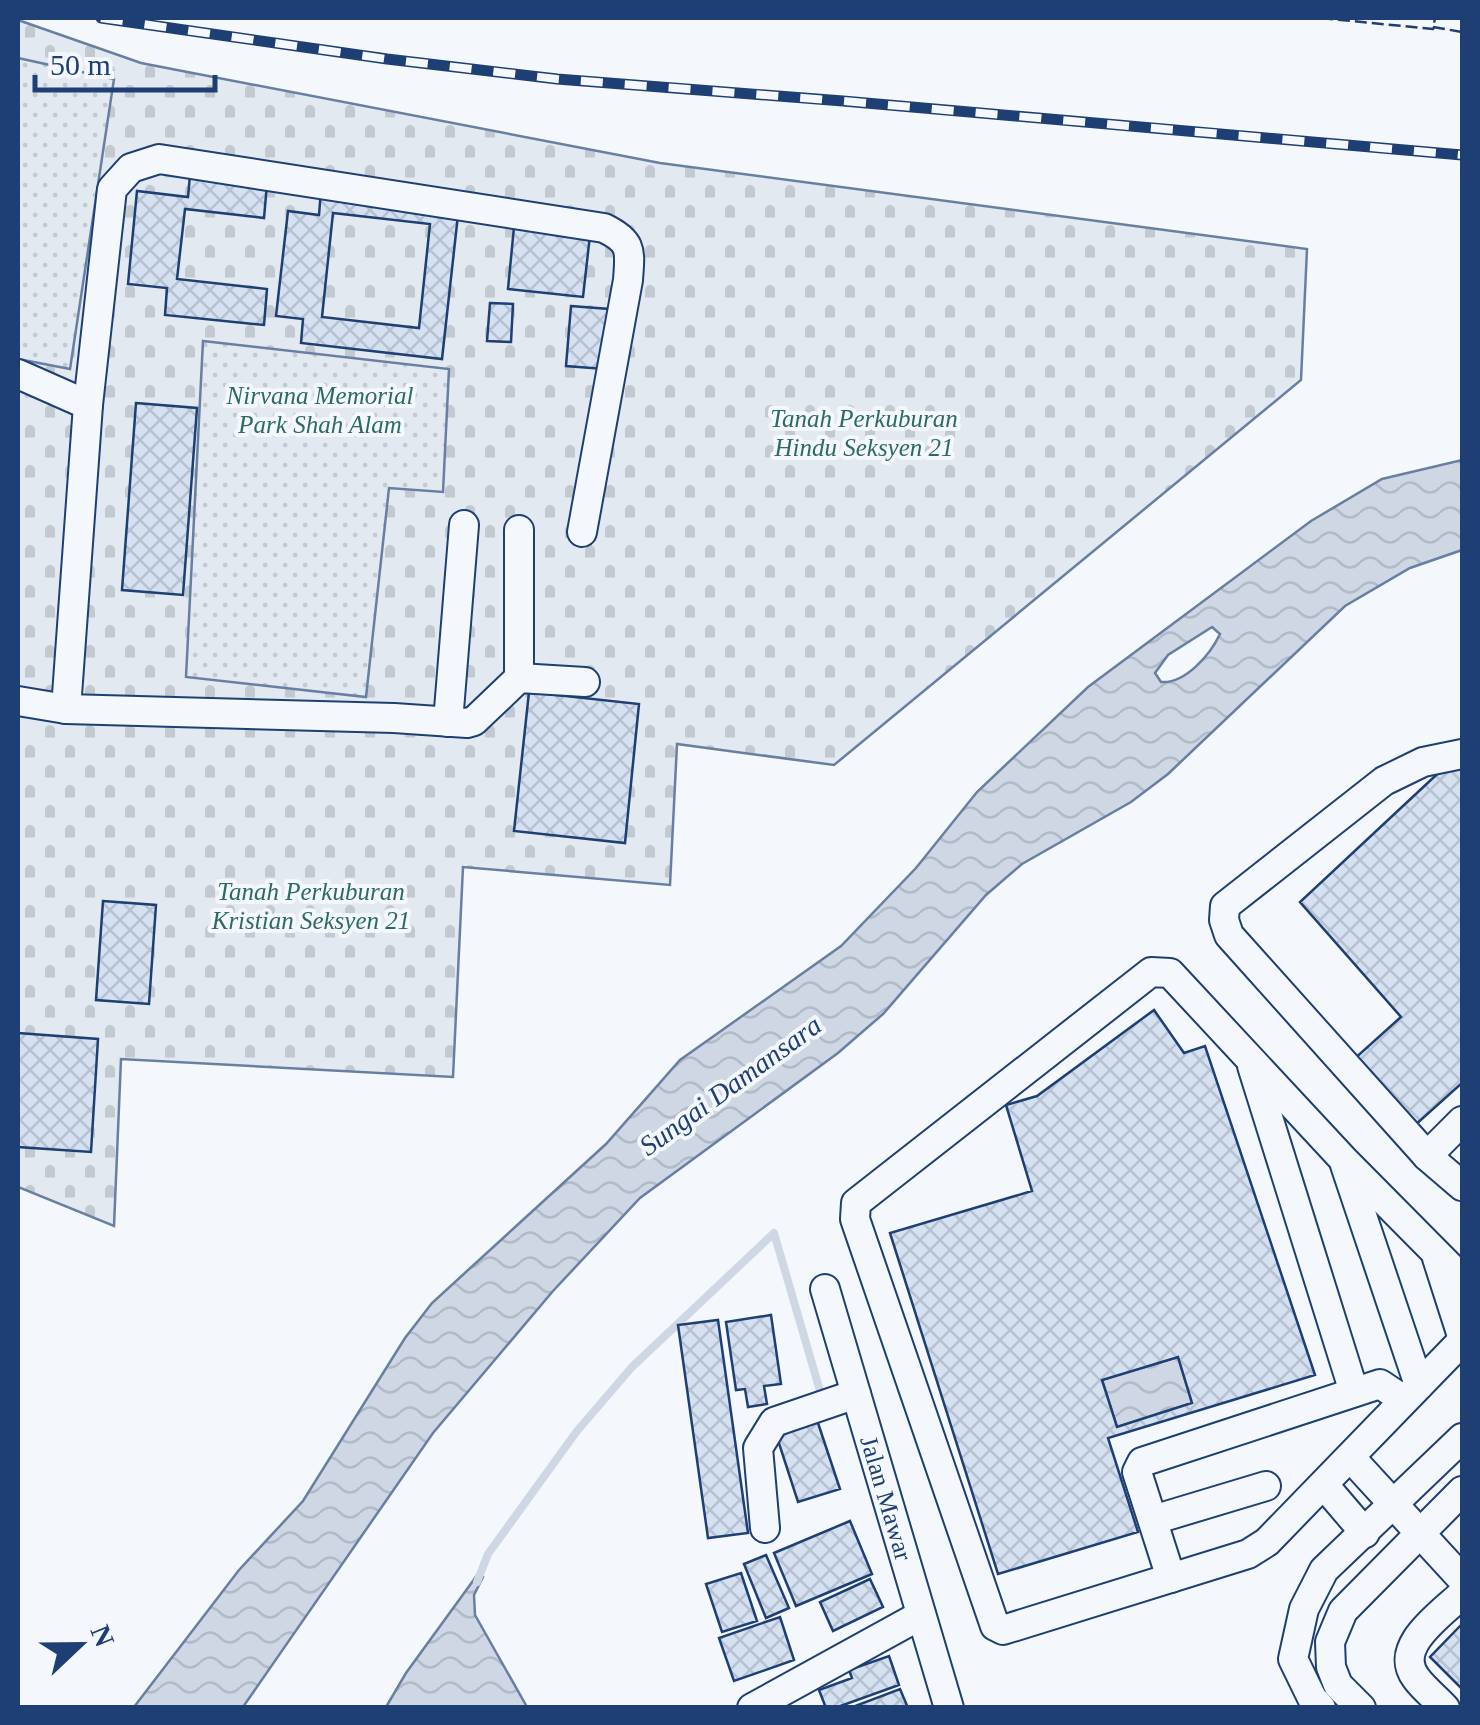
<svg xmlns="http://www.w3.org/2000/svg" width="1480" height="1725" font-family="Georgia,serif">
<defs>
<pattern id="cemetery-stones" width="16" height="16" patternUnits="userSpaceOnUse" patternTransform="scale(2.5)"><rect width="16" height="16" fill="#e3e9f0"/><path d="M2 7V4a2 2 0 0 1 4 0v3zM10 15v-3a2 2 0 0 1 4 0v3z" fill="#c2c9d1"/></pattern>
<pattern id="park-dots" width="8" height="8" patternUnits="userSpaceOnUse" patternTransform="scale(2.5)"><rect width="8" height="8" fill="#e3e9f0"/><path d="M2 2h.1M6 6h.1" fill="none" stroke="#c2c9d1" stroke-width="1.8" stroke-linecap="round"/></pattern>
<pattern id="water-waves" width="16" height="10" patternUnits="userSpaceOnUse" patternTransform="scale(2.5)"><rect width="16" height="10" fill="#cfd7e4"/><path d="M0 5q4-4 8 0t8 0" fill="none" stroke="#b1bac7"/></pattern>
<pattern id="building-cross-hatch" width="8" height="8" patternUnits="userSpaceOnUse" patternTransform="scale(2.5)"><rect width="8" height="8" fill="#d5e0f0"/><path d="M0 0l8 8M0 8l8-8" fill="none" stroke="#b6c1d1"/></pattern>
</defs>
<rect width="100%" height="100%" fill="#f4f7fb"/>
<path fill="url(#cemetery-stones)" stroke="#687fa3" stroke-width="2.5" d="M 18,20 L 141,63 L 660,163 L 1307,249 L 1301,380 L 834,765 L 677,744 L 670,885 L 463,867 L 453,1077 L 121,1059 L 114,1226 L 18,1187 Z"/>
<path fill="url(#park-dots)" stroke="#687fa3" stroke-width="2.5" d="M 18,58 L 114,79 L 70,369 L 18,359 Z
M 203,341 L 449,369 L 443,492 L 389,488 L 366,697 L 186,677 Z"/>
<path fill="url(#water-waves)" stroke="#687fa3" stroke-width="2.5" fill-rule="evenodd" d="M 1462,460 L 1462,550 L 1410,568 L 1345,606 L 1168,774 L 1131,802 L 1022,864 L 986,895 L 883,1014 L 838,1053 L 640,1198 L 553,1291 L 433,1433 L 243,1707 L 134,1707 L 239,1570 L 303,1501 L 405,1338 L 432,1303 L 606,1144 L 680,1060 L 841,946 L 916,868 L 977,792 L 1088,687 L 1311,521 L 1382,479 ZM 1212,627 L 1220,634 C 1210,655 1185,684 1161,682 L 1155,673 L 1168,655 Z
M 1178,1357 L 1192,1403 L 1117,1427 L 1102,1380 Z
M 478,1574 L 483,1577 L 474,1595 L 475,1615 L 527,1707 L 386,1707 L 406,1673 Z"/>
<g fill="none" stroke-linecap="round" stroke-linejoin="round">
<path stroke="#cfd7e4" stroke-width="8" d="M 477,1582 L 488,1554 L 577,1431 L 632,1367 L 774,1233 L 820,1391"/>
</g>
<path fill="url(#building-cross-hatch)" stroke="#1d3f73" stroke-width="2.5" fill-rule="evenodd" d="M 190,175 L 267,184 L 264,218 L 185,209 L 177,279 L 267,289 L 264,325 L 165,315 L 167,288 L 128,284 L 137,191 L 188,197 Z
M 321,190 L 459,206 L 442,359 L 301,343 L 303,319 L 276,316 L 288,211 L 319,215 ZM 333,213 L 430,224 L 419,328 L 322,317 Z
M 514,227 L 590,235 L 583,297 L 508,289 Z
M 490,303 L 513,304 L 511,342 L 487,341 Z
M 571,306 L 609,309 L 604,369 L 566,366 Z
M 136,403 L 197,408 L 183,595 L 122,590 Z
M 529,692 L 639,704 L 625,843 L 514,831 Z
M 1462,761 L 1462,1083 L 1403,1136 L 1343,1069 L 1401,1017 L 1300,902 L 1448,764 Z
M 103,901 L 156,905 L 149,1004 L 96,1000 Z
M 1154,1010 L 1184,1053 L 1205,1046 L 1315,1375 L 1108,1438 L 1138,1532 L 998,1574 L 890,1233 L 1032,1191 L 1006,1105 L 1037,1096 ZM 1178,1357 L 1192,1403 L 1117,1427 L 1102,1380 Z
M 18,1033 L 98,1039 L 91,1152 L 18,1147 Z
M 771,1315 L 781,1384 L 764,1386 L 767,1404 L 748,1407 L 745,1389 L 736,1390 L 726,1322 Z
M 718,1320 L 748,1533 L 708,1538 L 678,1325 Z
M 816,1417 L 840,1489 L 798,1502 L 775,1431 Z
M 850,1521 L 872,1574 L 796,1606 L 774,1553 Z
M 766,1555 L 789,1608 L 766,1618 L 744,1564 Z
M 741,1573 L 757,1621 L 722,1632 L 706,1584 Z
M 870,1579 L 883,1607 L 833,1631 L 820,1602 Z
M 780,1617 L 794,1660 L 734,1681 L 719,1638 Z
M 1462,1624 L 1462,1689 L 1430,1657 Z
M 889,1656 L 899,1685 L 835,1708 L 826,1708 L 819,1690 L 852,1678 L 849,1670 Z
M 900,1689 L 908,1708 L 855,1708 L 855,1706 Z"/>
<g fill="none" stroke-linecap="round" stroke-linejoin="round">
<g stroke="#1d3f73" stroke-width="32">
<g id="minor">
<path d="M 18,374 L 88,405"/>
<path d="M 519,530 L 519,678"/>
<path d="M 18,701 L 66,709 L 394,718 L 467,723 L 474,721 L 519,678 L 585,682"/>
<path d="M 66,709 L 88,405 L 112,189 L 131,168 L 159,159 L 604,228 C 633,242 630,251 628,280 L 582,532"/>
<path d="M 448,722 L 464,525"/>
<path d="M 1462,754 L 1423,762 L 1384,781 L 1225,906 L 1224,920 L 1229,935 L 1427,1156 L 1462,1186"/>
<path d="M 1252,1066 L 1354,1392"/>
<path d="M 1427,1156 L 1462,1121"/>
<path d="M 1345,1165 L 1419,1385"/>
<path d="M 1437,1258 L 1462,1336"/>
<path d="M 1462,1279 L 1343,1159 L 1170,973 L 1151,972 L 856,1203 L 855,1219 L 995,1626 L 1003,1630 L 1248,1554 L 1267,1542 L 1462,1341"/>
<path id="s1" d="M 825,1289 L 949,1708"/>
<path d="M 1351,1458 L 1462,1579"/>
<path d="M 1324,1485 L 1365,1533"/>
<path d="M 1153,1520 L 1266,1486"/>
<path d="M 765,1528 L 758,1448 L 774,1422 L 856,1394"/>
<path d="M 1171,1578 L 1137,1472 L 1142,1462 L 1380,1384 L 1395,1394 L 1398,1406"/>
<path d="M 752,1708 L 921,1615"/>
<path d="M 1321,1708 L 1312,1698 L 1293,1659 L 1304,1609 L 1324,1570 L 1462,1438"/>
<path d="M 1361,1708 L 1338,1685 L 1331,1667 L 1330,1642 L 1343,1611 L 1462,1491"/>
<path d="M 1445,1708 C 1436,1698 1424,1689 1416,1678 C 1392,1646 1442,1614 1462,1594"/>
</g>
</g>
<use href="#minor" stroke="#f4f7fb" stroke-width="28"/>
<g stroke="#1d3f73" stroke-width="11">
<path id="rail" d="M 101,18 L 387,59 L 557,79 L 843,101 L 1462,155"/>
</g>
<use href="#rail" stroke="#f4f7fb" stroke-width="8" stroke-dasharray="22" stroke-linecap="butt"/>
<path stroke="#1d3f73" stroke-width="2.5" stroke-dasharray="12 5" stroke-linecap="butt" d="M 1321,18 L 1433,29 L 1435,18
M 1433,27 L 1462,32"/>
</g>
<g text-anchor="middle" stroke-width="8" stroke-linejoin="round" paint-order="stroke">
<g font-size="25" font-style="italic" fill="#2c6c60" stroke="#f4f7fb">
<text x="320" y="404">Nirvana Memorial<tspan x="320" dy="29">Park Shah Alam</tspan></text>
<text x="864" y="427">Tanah Perkuburan<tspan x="864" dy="29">Hindu Seksyen 21</tspan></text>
<text x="311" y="900">Tanah Perkuburan<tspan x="311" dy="29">Kristian Seksyen 21</tspan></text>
</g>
<g font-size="25" fill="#1d3f73" stroke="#f4f7fb">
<text dy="9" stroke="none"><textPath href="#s1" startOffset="218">Jalan Mawar</textPath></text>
</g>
<g font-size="28" font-style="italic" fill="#1d3f73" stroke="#f4f7fb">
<text transform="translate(730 1085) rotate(-36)" y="10">Sungai Damansara</text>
</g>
</g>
<rect width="1480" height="1725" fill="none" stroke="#1d3f73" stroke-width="40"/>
<g transform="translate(80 1645) rotate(68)" stroke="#f4f7fb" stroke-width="8" paint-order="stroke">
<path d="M0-8L18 38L0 25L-18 38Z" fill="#1d3f73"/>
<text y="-15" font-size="28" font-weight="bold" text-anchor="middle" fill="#1d3f73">N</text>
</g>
<path d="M35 75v15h180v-15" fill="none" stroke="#1d3f73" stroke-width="5"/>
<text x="50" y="75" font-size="30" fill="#1d3f73" stroke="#f4f7fb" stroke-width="8" paint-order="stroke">50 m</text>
</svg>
